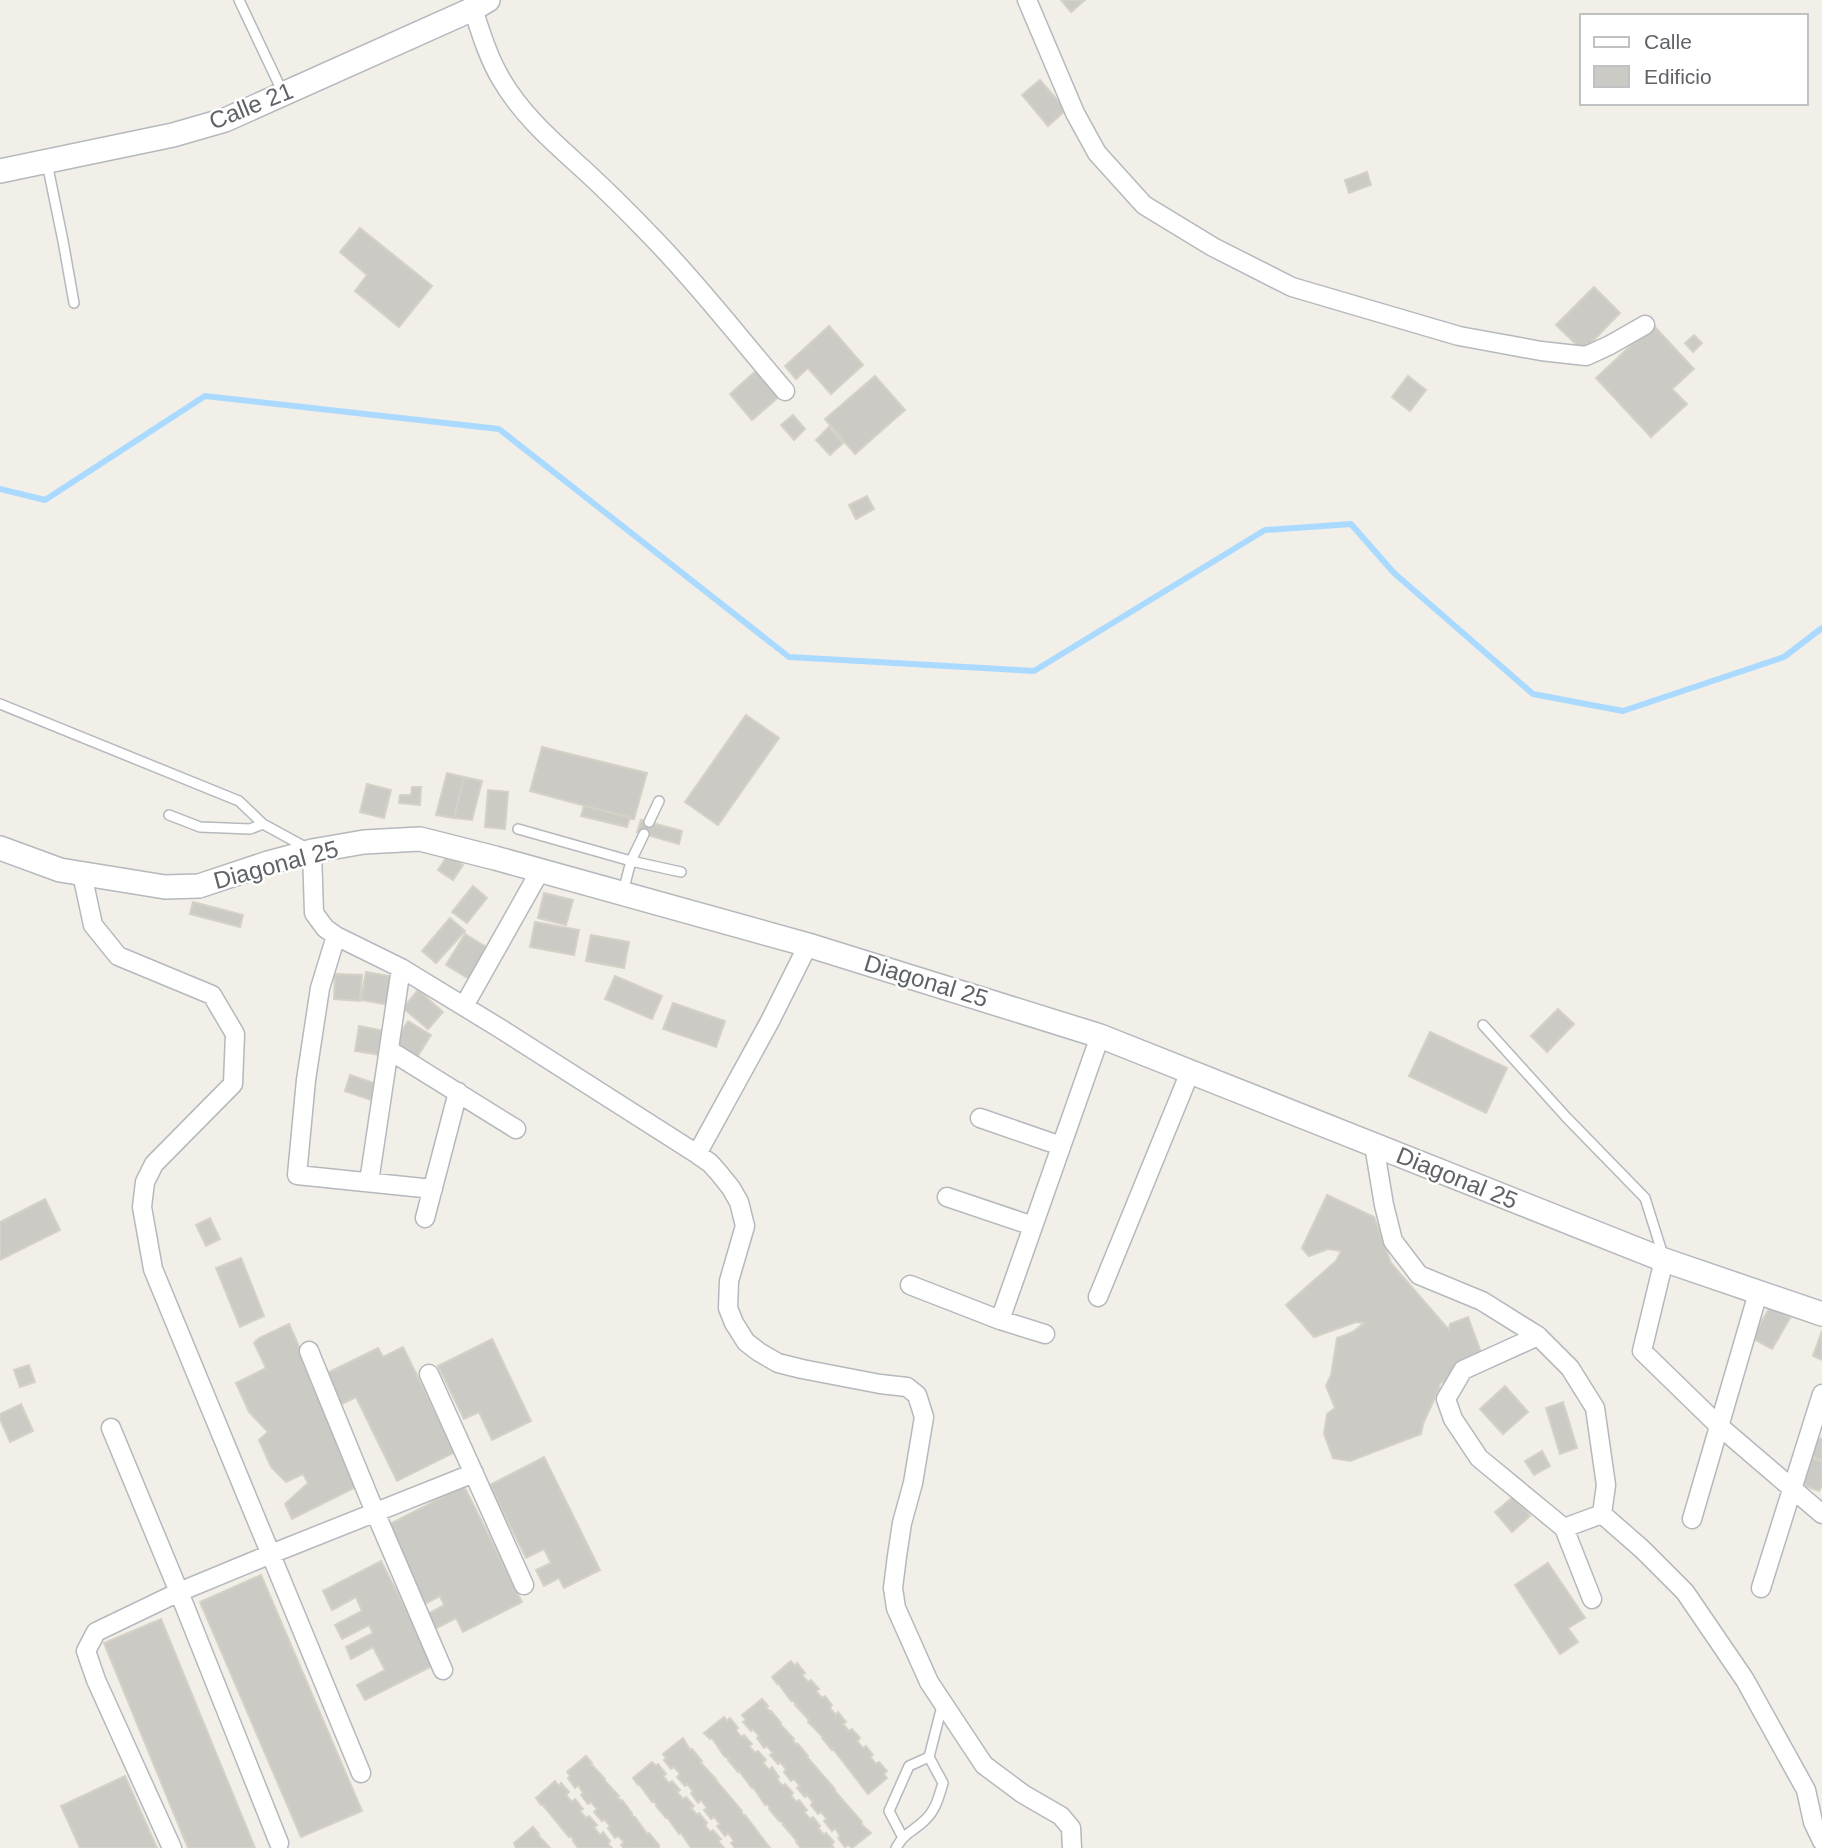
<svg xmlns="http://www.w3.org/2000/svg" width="1822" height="1848" font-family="Arial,sans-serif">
<rect width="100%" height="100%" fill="#f1efe8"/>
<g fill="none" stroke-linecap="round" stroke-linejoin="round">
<path stroke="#aadaff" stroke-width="6" d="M 0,489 L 45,500 L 205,396 L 499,429 L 789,657 L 1034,671 L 1265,530 L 1351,524 L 1394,573 L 1533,694 L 1623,711 L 1784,657 L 1822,628"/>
</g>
<path fill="#cccac5" stroke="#d6d1c6" stroke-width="2" d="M 1061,0 L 1085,0 L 1071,12 Z
M 1040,80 L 1066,110 L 1048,126 L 1022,95 Z
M 1367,172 L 1371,185 L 1349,193 L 1345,180 Z
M 360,228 L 432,286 L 399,327 L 355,291 L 367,275 L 340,252 Z
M 1594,287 L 1620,313 L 1583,351 L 1556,325 Z
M 1653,325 L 1694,369 L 1672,389 L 1687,404 L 1651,437 L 1596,378 Z
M 829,326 L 863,365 L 831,394 L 808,368 L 796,379 L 785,366 Z
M 1694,335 L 1702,343 L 1693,352 L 1685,343 Z
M 758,369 L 781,395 L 752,420 L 730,394 Z
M 875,376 L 905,410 L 855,454 L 825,419 Z
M 1408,376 L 1426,390 L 1410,411 L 1392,397 Z
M 793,415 L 805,429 L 794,440 L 781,425 Z
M 829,427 L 843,443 L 830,455 L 816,440 Z
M 867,496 L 874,509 L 856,519 L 849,505 Z
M 746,715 L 779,738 L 718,825 L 685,802 Z
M 542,747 L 647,773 L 634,819 L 530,791 Z
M 447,773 L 464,777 L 454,818 L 436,815 Z
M 464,777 L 482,781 L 472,820 L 454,818 Z
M 367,784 L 391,790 L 384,818 L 360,812 Z
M 412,787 L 421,787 L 420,805 L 399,803 L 400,795 L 411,795 Z
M 488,790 L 508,792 L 505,829 L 485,827 Z
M 584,806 L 630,817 L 627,827 L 581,816 Z
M 641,820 L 682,831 L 679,844 L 637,832 Z
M 448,855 L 463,865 L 453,880 L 438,870 Z
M 473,886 L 487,898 L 467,923 L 452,912 Z
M 544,893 L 573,900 L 566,925 L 538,918 Z
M 193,902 L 243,915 L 240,927 L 190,914 Z
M 450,918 L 465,931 L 436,963 L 422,951 Z
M 535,922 L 579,930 L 574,955 L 530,947 Z
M 465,934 L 488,948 L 469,979 L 446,965 Z
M 591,935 L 629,942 L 624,968 L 586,961 Z
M 366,972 L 395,977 L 390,1005 L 361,1000 Z
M 335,974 L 362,975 L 360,1001 L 334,999 Z
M 615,976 L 662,996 L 652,1019 L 605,999 Z
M 418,990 L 443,1012 L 428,1029 L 403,1008 Z
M 673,1003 L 725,1021 L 716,1047 L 663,1029 Z
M 1558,1009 L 1574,1024 L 1547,1052 L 1531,1036 Z
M 408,1021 L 431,1035 L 416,1059 L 393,1045 Z
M 359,1026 L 385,1031 L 381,1055 L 355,1051 Z
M 1430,1032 L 1507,1068 L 1486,1113 L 1409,1076 Z
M 350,1075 L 380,1085 L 374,1101 L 345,1091 Z
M 1327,1195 L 1374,1217 L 1391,1263 L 1449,1330 L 1450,1324 L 1468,1317 L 1486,1366 L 1440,1383 L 1439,1389 L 1423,1424 L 1421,1434 L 1350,1461 L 1333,1458 L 1324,1434 L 1327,1414 L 1335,1408 L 1326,1386 L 1331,1375 L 1337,1338 L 1353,1332 L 1364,1323 L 1356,1322 L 1314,1337 L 1286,1305 L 1336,1261 L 1341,1251 L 1328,1249 L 1309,1256 L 1302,1248 Z
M 45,1199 L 60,1230 L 0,1260 L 0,1222 Z
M 210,1218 L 220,1239 L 206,1246 L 196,1225 Z
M 241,1258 L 264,1316 L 240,1327 L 216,1268 Z
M 1770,1307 L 1790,1318 L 1772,1349 L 1752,1338 Z
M 289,1324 L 360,1483 L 356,1487 L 292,1519 L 285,1504 L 308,1483 L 303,1474 L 286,1482 L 271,1467 L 259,1440 L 268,1432 L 249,1412 L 236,1383 L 266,1368 L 254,1343 L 259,1338 Z
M 1822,1331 L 1822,1360 L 1813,1356 Z
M 492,1339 L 531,1421 L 492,1440 L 479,1412 L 464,1419 L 438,1366 Z
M 403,1347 L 455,1452 L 397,1481 L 356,1397 L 336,1407 L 321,1376 L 378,1348 L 383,1357 Z
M 29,1365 L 35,1382 L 20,1387 L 14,1370 Z
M 1505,1386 L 1528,1412 L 1503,1434 L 1480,1409 Z
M 1563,1402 L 1577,1448 L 1560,1454 L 1546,1408 Z
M 21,1404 L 33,1431 L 10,1442 L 0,1419 L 0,1414 Z
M 1817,1438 L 1822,1439 L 1822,1460 L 1811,1456 Z
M 1542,1451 L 1550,1466 L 1534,1475 L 1525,1461 Z
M 544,1457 L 600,1570 L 564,1588 L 559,1578 L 544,1586 L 536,1570 L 551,1563 L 544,1549 L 526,1558 L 490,1485 Z
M 1810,1457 L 1822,1462 L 1822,1485 L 1819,1491 L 1800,1484 Z
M 464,1486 L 522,1602 L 463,1632 L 456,1618 L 433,1630 L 426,1615 L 444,1605 L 440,1596 L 423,1605 L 384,1527 Z
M 1513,1497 L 1530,1516 L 1512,1532 L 1495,1512 Z
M 381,1561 L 434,1665 L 365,1700 L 357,1685 L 385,1670 L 373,1647 L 351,1659 L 346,1647 L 373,1633 L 369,1625 L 342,1639 L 335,1625 L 362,1611 L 356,1597 L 332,1610 L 323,1591 Z
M 1548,1563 L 1585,1618 L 1568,1628 L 1578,1642 L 1560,1654 L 1515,1585 Z
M 261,1575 L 362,1811 L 301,1837 L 200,1602 Z
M 161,1619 L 255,1848 L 188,1848 L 104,1643 Z
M 791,1661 L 795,1666 L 797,1663 L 805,1673 L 802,1675 L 808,1682 L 811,1680 L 819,1689 L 816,1691 L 822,1698 L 825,1696 L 832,1705 L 830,1708 L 836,1715 L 838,1712 L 846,1722 L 843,1724 L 849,1731 L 852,1729 L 860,1738 L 857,1741 L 863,1748 L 866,1746 L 873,1755 L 870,1757 L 876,1764 L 879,1762 L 887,1771 L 884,1774 L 887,1778 L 868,1794 L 833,1749 L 832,1750 L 822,1738 L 823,1737 L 808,1722 L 809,1720 L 795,1705 L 796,1704 L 792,1700 L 791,1701 L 778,1683 L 777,1684 L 772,1677 Z
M 762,1699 L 768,1706 L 766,1707 L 770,1712 L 771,1711 L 781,1723 L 780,1724 L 794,1739 L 793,1741 L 797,1745 L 798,1744 L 808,1756 L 807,1757 L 835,1789 L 834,1790 L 862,1822 L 861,1823 L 862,1825 L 871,1833 L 852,1848 L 848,1845 L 845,1847 L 838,1838 L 840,1836 L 835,1828 L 832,1831 L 824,1821 L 827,1819 L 821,1812 L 818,1814 L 811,1805 L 813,1802 L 807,1795 L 805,1797 L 797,1788 L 800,1786 L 794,1779 L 791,1781 L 784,1772 L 786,1769 L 780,1762 L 778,1764 L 770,1755 L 773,1753 L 767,1746 L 764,1748 L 757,1738 L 759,1736 L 753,1729 L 751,1731 L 743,1722 L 746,1720 L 742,1715 Z
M 724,1717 L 727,1721 L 730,1718 L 738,1728 L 736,1730 L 741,1737 L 744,1735 L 752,1744 L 749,1746 L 755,1753 L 758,1751 L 766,1760 L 763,1763 L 769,1770 L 772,1767 L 779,1777 L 777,1779 L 780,1783 L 783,1786 L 785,1784 L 793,1793 L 791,1795 L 796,1802 L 799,1800 L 807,1810 L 804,1812 L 810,1819 L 813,1817 L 820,1826 L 818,1828 L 824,1835 L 826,1833 L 834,1842 L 831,1845 L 834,1848 L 801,1848 L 796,1842 L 797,1841 L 783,1825 L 784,1825 L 782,1822 L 779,1821 L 769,1809 L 770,1808 L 767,1804 L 765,1805 L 753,1787 L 752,1788 L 739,1771 L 738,1772 L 728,1760 L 729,1759 L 724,1756 L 712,1738 L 710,1739 L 704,1733 Z
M 683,1738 L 690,1750 L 692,1749 L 702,1761 L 700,1762 L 715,1778 L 714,1778 L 742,1811 L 741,1812 L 744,1816 L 745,1815 L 770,1848 L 735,1848 L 731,1843 L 734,1841 L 728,1833 L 725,1836 L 717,1826 L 720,1824 L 714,1817 L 711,1819 L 704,1810 L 707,1808 L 701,1800 L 698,1803 L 691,1793 L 693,1791 L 687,1784 L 685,1786 L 677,1777 L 680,1774 L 674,1767 L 671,1769 L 664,1760 L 666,1758 L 663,1754 Z
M 586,1756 L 592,1763 L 591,1764 L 605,1779 L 604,1780 L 619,1796 L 617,1797 L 621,1801 L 622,1800 L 632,1813 L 632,1816 L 635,1817 L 648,1835 L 649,1833 L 659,1845 L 659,1848 L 624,1848 L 621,1845 L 624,1842 L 618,1836 L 615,1838 L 608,1828 L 610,1826 L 604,1819 L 602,1821 L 594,1812 L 597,1809 L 591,1802 L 588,1804 L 581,1795 L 583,1793 L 578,1785 L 575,1788 L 568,1778 L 570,1776 L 567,1772 Z
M 652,1762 L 656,1766 L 658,1764 L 666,1774 L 663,1776 L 669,1783 L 672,1781 L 680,1790 L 677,1792 L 683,1799 L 686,1797 L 694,1806 L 691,1808 L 697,1815 L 699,1813 L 707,1823 L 705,1825 L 710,1832 L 713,1830 L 721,1839 L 718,1841 L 724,1848 L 691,1848 L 681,1833 L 679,1834 L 667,1817 L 666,1818 L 656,1806 L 657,1805 L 653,1801 L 652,1802 L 639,1784 L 638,1785 L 633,1778 Z
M 125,1776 L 157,1848 L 80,1848 L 61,1806 Z
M 555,1781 L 559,1786 L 561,1783 L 569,1792 L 566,1795 L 572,1802 L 575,1799 L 583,1809 L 580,1811 L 586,1818 L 589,1816 L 597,1825 L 594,1827 L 600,1835 L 603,1832 L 610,1841 L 608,1844 L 612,1848 L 578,1848 L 573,1841 L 574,1840 L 570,1836 L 569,1837 L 542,1804 L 541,1805 L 536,1798 Z
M 533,1827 L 539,1834 L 538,1835 L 550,1848 L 516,1848 L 514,1843 Z"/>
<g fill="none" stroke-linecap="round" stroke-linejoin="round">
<g stroke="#b5b8bc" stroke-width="12">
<path id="service" d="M 239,0 L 283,93
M 47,163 L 63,241 L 74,303
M 0,704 L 239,801 L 263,824 L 307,848
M 169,815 L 200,827 L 250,829 L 263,824
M 649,822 L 659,801
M 518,829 L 631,861 L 644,834
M 623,892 L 631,861 L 681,872
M 1483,1025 L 1567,1118 L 1645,1198 L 1663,1255
M 902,1836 L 889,1811 L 909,1766 L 929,1757
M 896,1848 C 905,1832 913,1832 925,1820 C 936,1810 939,1796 943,1783 L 929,1757 L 942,1706"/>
</g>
<g stroke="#b5b8bc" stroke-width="21">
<path id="minor" d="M 1027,0 L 1075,113 L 1097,153 L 1144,205 L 1213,247 L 1292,287 L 1459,336 L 1541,351 L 1586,356 L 1610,345 L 1645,325
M 473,9 C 481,33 488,57 501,79 C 522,115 552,141 583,169 C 607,191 630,214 652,237 C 699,285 741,340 785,391
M 312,851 L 314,913 L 325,928 L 336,936 L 401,968 L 501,1029 L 697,1154 L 710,1163 L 719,1173 L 731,1188 L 739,1202 L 745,1226 L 729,1281 L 728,1308 L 734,1323 L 746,1342 L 759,1352 L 778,1363 L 802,1369 L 880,1384 L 907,1387 L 917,1395 L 924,1417 L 913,1483 L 902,1523 L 897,1556 L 893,1588 L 896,1608 L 929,1682 L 984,1765 L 1023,1794 L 1061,1816 L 1071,1828 L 1072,1848
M 82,874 L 93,925 L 118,956 L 212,995 L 235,1034 L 233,1084 L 154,1164 L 145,1182 L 142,1207 L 153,1269 L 361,1773
M 336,936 L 320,988 L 306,1080 L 297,1175 L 433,1189
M 464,1006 L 540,871
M 389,1050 L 516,1129
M 980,1118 L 1061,1146
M 1374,1145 L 1384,1205 L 1393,1241 L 1419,1275 L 1482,1301 L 1538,1336 L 1570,1368 L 1595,1408 L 1606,1485 L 1602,1514 L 1642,1549 L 1685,1592 L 1745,1680 L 1806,1790 L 1813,1822 L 1822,1841
M 697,1154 L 770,1021 L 808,945
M 369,1182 L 401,968
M 947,1197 L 1033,1226
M 425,1218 L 458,1092
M 1664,1260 L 1642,1351 L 1718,1425 L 1822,1514
M 910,1285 L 1000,1320 L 1100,1036
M 1098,1297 L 1190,1072
M 1000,1320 L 1045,1334
M 1538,1336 L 1463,1370 L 1446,1399 L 1453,1419 L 1479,1458 L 1564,1528 L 1592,1599
M 309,1351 L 375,1512 L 443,1670
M 429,1374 L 524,1585
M 111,1428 L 179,1592 L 279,1843
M 1692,1519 L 1758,1293
M 1564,1528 L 1602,1514
M 1761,1588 L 1822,1394
M 172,1848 L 96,1680 L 86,1651 L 96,1632 L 179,1592 L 271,1554 L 474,1473"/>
</g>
<g stroke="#b5b8bc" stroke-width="26">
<path id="tertiary" d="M 0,171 L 173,135 L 225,120 L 473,9 L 488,0
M 0,848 L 60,870 L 165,887 L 199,886 L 268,863 L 312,851 L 364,842 L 420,839 L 495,858 L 808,945 L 1100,1036 L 1664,1260 L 1822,1314"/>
</g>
<use href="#service" stroke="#fff" stroke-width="9"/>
<use href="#minor" stroke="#fff" stroke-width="18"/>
<use href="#tertiary" stroke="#fff" stroke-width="23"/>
</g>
<g text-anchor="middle" stroke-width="5" stroke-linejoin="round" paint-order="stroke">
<g font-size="24" fill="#5f6368" stroke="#fff">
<text transform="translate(251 106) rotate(-22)" y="8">Calle 21</text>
<text transform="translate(276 865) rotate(-15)" y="8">Diagonal 25</text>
<text transform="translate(926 981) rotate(17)" y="8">Diagonal 25</text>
<text transform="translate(1457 1178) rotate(22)" y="8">Diagonal 25</text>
</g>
</g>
<rect x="1580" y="14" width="228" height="91" fill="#ffffff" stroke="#bfc1c3" stroke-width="2"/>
<rect x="1594" y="37" width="35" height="10" fill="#ffffff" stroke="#bfc1c3" stroke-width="2"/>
<text x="1644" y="49" font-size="21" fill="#5f6368">Calle</text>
<rect x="1594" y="66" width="35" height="21" fill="#cccac5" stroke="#bfc1c3" stroke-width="2"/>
<text x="1644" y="84" font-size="21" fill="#5f6368">Edificio</text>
</svg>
